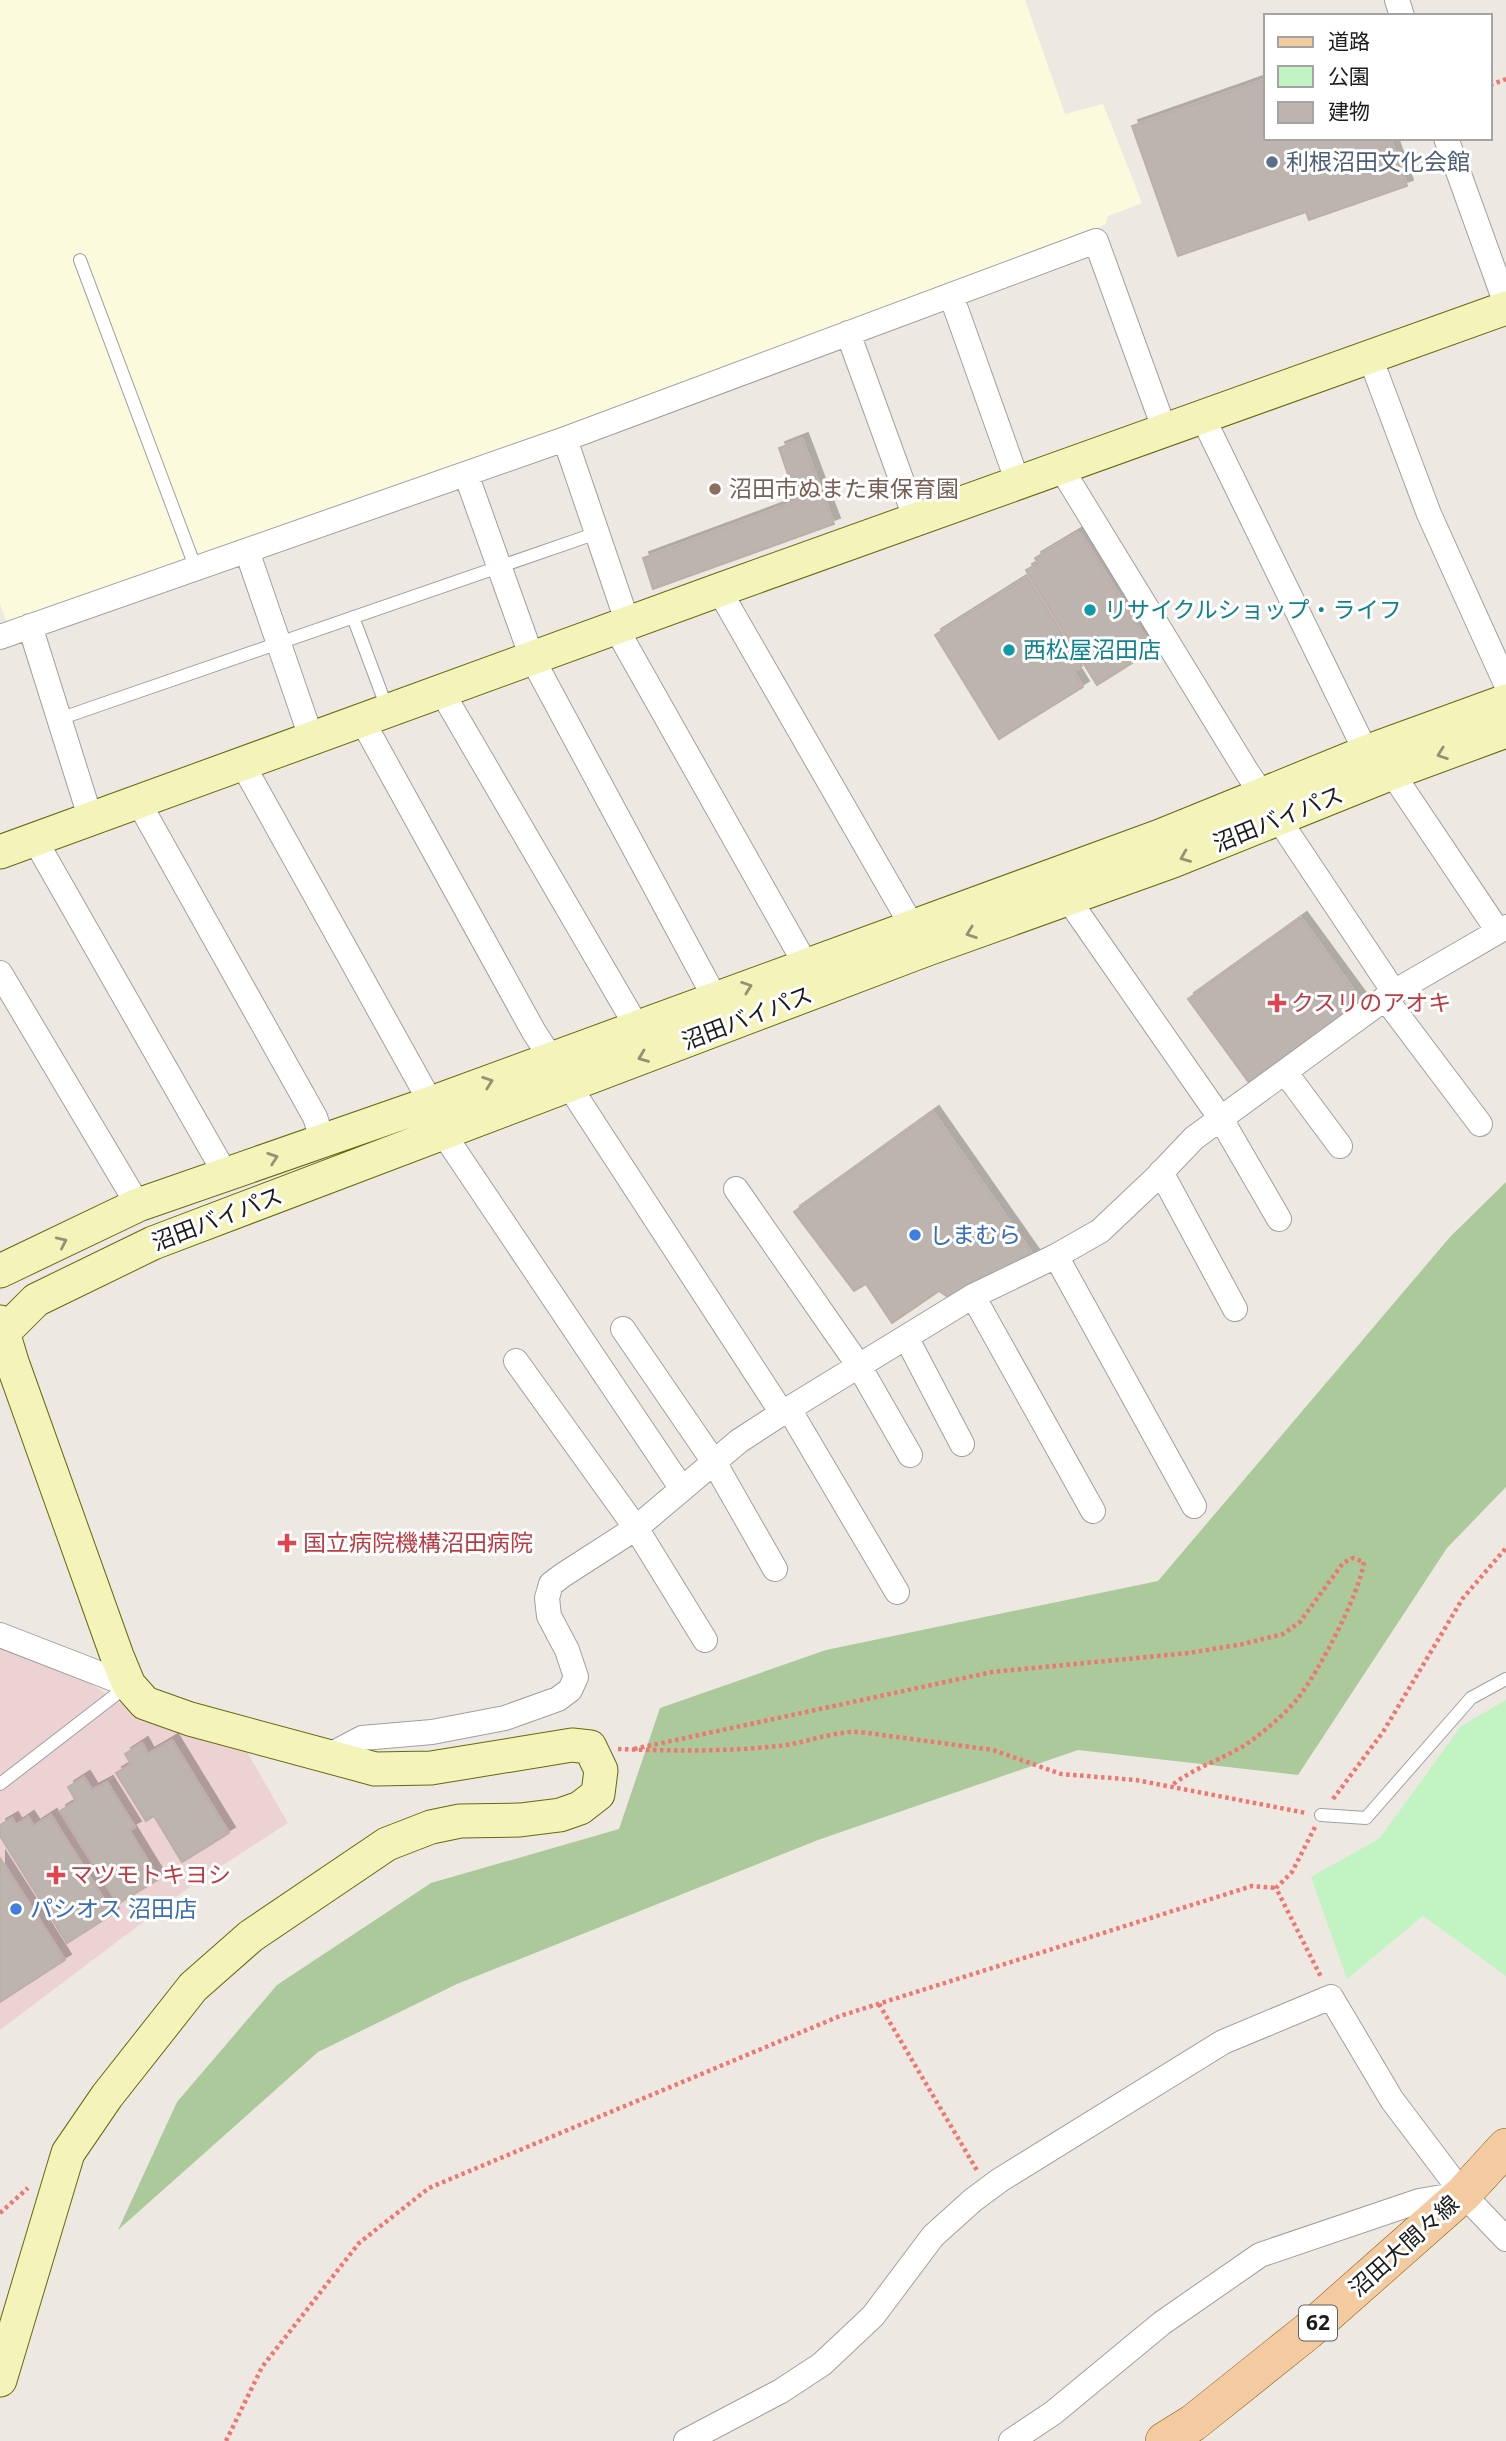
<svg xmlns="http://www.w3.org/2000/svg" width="1506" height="2441" font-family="'Noto Sans','Noto Sans JP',sans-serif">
<defs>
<filter id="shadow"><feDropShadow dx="6" dy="-6" stdDeviation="0" flood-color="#0004"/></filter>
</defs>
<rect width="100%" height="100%" fill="#ede9e2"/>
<path fill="#edd2d3" d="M 0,1645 L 88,1682 L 136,1713 L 243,1745 L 288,1823 L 195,1883 L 0,2030 Z"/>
<path fill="#fcfadc" d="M 0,0 L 1025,0 L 1065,114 L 1103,104 L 1142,203 L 1108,216 L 1106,224 L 1070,240 L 665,393 L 7,624 L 0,603 Z"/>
<path fill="#abc99a" d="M 1506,1182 L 1506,1487 L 1447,1548 L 1298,1775 L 1078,1750 L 818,1840 L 457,1984 L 318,2052 L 118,2230 L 177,2102 L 277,1985 L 431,1883 L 619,1829 L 660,1708 L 826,1650 L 1158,1581 L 1450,1237 Z"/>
<path fill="#c2f4c3" d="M 1506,1700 L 1506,1976 L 1423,1916 L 1347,1979 L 1311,1877 L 1380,1838 L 1461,1726 Z"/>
<path fill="#bdb4af" stroke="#bdafa6" stroke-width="2" filter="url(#shadow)" d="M 1266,79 L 1266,138 L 1390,138 L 1407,186 L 1309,220 L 1306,212 L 1178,256 L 1132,126 Z
M 802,439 L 834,524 L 653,589 L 643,558 L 797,501 L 779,448 Z
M 1077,533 L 1079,535 L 1081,534 L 1153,650 L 1097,685 L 1026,570 L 1038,563 L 1035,558 Z
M 1027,577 L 1082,666 L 1073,671 L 1083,687 L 999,739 L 935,635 Z
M 1301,918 L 1366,1007 L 1253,1088 L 1188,999 Z
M 933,1112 L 1035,1258 L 948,1297 L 939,1291 L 892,1323 L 866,1284 L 854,1291 L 794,1212 Z
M 172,1740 L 229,1833 L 182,1862 L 154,1816 L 146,1821 L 116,1773 L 131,1764 L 125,1754 L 142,1743 L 148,1754 Z
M 84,1777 L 92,1790 L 107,1782 L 135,1827 L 129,1830 L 159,1879 L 118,1904 L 60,1811 L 76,1801 L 68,1787 Z
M 51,1815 L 113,1914 L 67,1943 L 0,1836 L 0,1825 L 12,1818 L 16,1825 L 28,1817 L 34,1826 Z
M 0,1858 L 65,1960 L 0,2002 Z"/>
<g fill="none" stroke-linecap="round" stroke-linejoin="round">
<g stroke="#a0a0a0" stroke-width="14">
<path id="lane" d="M 80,260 L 196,569
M 353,617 L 387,708
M 59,719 L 597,533
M 0,1784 L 127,1686
M 1321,1815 L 1366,1818 L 1471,1698 L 1506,1679"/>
</g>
<g stroke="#a0a0a0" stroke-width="26">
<path id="street" d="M 1397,0 L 1402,16
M 1446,138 L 1506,304
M 951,295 L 1018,483
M 848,333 L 916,520
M 1370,357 L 1429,514 L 1506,684
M 1203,418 L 1366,752
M 565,439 L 628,624
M 1061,468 L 1247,772 L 1394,992
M 466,474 L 532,658 L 715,998
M 247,551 L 312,740
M 719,590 L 912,926
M 30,626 L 91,820
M 616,628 L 806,965
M 0,637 L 565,439 L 1096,241 L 1165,431
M 442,692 L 637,1027
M 363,722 L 534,1032 L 782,1413
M 243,765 L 431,1103
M 1392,773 L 1498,931
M 139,803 L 315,1117 L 323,1141
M 35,840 L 226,1175
M 1068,899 L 1221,1119 L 1279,1219
M 0,973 L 138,1205
M 1385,998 L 1480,1124
M 1285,1072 L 1340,1146
M 443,1133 L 682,1489
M 1161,1172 L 1235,1309
M 736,1189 L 859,1366 L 910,1455
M 1056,1256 L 1194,1506
M 973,1296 L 1093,1511
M 623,1329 L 714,1462 L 775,1569
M 906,1337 L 962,1444
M 516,1361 L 636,1528 L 705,1640
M 789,1409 L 897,1592
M 0,1635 L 129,1685
M 326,1757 L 362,1738 L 432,1732 L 505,1718 L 558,1699 L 570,1690 L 576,1677 L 567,1650 L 549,1616 L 547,1598 L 551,1584 L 563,1575 L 636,1528 L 739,1441 L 782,1413 L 973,1296 L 1056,1256 L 1100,1231 L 1156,1178 L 1194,1138 L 1394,992 L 1506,927
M 686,2441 L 781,2391 L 822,2364 L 873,2316 L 933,2236 L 973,2200 L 1000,2180 L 1223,2042 L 1331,1997 L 1392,2100 L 1463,2194 L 1506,2239
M 1011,2441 L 1053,2413 L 1162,2323 L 1260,2255 L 1419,2201 L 1460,2194"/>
</g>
<g stroke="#65690d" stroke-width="35">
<path id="secondary" d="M 0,852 L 719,590 L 1506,308
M 0,1271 L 138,1205 L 431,1103 L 1160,836 L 1374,749 L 1506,701
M 0,1322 L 12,1362 L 117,1656 L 129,1685 L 145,1703 L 190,1719 L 375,1769 L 431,1768 L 572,1745 L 590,1747 L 601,1770 L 598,1794 L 580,1808 L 560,1815 L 520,1820 L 460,1821 L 431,1827 L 387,1844 L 251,1936 L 193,1987 L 107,2096 L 68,2153 L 0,2380
M 4,1332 L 36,1300 L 153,1243 L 925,950 L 1173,861 L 1392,773 L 1506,731"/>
</g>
<g stroke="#88570c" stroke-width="38">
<path id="primary" d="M 1164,2441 L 1193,2423 L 1308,2331 L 1463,2194 L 1506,2147"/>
</g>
<path stroke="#ee7772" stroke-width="4.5" stroke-dasharray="3.5 3.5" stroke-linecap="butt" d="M 1490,85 L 1506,79
M 618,1749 C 673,1751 731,1752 786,1745 C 811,1741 835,1731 860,1732 L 993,1750 L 1061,1774 L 1136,1780 L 1306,1813
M 634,1749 L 992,1672 L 1189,1653 L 1243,1644 L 1283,1634 L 1300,1622 L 1343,1563 L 1353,1558 L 1364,1562 C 1359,1595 1319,1671 1298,1698 C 1287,1712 1269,1727 1255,1738 C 1229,1758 1195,1766 1171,1786
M 1333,1799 L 1383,1732 L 1463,1598 L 1506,1548
M 1315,1827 L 1292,1872 L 1276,1888 L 1321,1977
M 879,2004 L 978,2172
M 0,2213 L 28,2188
M 226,2441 L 262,2367 L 359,2243 L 429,2188 L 840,2016 L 1252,1886 L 1276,1888"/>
<use href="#lane" stroke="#fff" stroke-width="12"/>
<use href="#street" stroke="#fff" stroke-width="24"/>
<use href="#secondary" stroke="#f4f3b9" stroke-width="33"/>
<use href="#primary" stroke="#f4cba0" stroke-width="37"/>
</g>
<defs><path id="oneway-chevron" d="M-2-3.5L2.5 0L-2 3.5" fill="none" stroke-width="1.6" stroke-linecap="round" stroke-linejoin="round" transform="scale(1.75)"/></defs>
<g stroke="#939272">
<use href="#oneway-chevron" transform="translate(1442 754) rotate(160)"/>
<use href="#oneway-chevron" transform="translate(1185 857) rotate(158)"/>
<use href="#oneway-chevron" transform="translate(971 933) rotate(160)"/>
<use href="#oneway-chevron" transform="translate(747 987) rotate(-20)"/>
<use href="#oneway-chevron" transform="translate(643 1057) rotate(159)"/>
<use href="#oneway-chevron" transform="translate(488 1082) rotate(-20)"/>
<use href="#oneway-chevron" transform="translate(273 1158) rotate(-19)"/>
<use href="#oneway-chevron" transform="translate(62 1242) rotate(-25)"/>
</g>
<circle fill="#5c6f8a" stroke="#fff" stroke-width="2.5" cx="1272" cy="162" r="7"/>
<circle fill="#8d6e63" stroke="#fff" stroke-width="2.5" cx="715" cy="489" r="7"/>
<g fill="#0f9aa8" stroke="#fff" stroke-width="2.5">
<circle cx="1090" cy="610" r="7"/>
<circle cx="1009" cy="650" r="7"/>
</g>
<g fill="#e0444e" stroke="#fff" stroke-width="2.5">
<path d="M1273.5 992.5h7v7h7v7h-7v7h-7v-7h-7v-7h7z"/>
<path d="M283.5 1532.5h7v7h7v7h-7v7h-7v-7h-7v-7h7z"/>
<path d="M52.5 1864.5h7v7h7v7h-7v7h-7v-7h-7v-7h7z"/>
</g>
<g fill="#3f7fe0" stroke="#fff" stroke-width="2.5">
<circle cx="915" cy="1235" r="7"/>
<circle cx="16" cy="1909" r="7"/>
</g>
<g text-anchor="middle" stroke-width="6" stroke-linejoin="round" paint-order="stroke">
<rect fill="#fff" stroke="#606060" stroke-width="2" x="1299" y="2305.5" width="38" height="35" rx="5"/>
<g font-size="21" font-weight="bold" fill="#1c1c1c">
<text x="1318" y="2330">62</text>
</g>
<g font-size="23" fill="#4e5e75" stroke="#fff" text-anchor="start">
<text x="1286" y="170">利根沼田文化会館</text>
</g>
<g font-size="23" fill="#785e54" stroke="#fff" text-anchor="start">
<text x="729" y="497">沼田市ぬまた東保育園</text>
</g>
<g font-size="23" fill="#0d838f" stroke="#fff" text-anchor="start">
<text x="1104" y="618">リサイクルショップ・ライフ</text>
<text x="1023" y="658">西松屋沼田店</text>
</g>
<g font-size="23" fill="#1c1c1c" stroke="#fff">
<text transform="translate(1278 819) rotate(-22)" y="8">沼田バイパス</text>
<text transform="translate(747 1018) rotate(-21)" y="8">沼田バイパス</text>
<text transform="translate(217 1219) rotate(-21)" y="8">沼田バイパス</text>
<text transform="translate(1404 2246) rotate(-42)" y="8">沼田大間々線</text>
</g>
<g font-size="23" fill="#be3a42" stroke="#fff" text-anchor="start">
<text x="1291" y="1011">クスリのアオキ</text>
<text x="303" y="1551">国立病院機構沼田病院</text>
<text x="70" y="1883">マツモトキヨシ</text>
</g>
<g font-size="23" fill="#366cbe" stroke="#fff" text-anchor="start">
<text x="929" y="1243">しまむら</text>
<text x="30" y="1917">パシオス 沼田店</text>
</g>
</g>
<rect x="1264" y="14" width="228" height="126" fill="#ffffff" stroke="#a4a4a4" stroke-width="2"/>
<rect x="1278" y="37" width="35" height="10" fill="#f4cba0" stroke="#a4a4a4" stroke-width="2"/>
<text x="1328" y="49" font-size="21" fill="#1c1c1c">道路</text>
<rect x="1278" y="66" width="35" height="21" fill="#c2f4c3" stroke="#a4a4a4" stroke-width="2"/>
<text x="1328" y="84" font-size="21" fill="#1c1c1c">公園</text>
<rect x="1278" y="102" width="35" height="21" fill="#bdb4af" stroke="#a4a4a4" stroke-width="2"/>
<text x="1328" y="119" font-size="21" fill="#1c1c1c">建物</text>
</svg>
